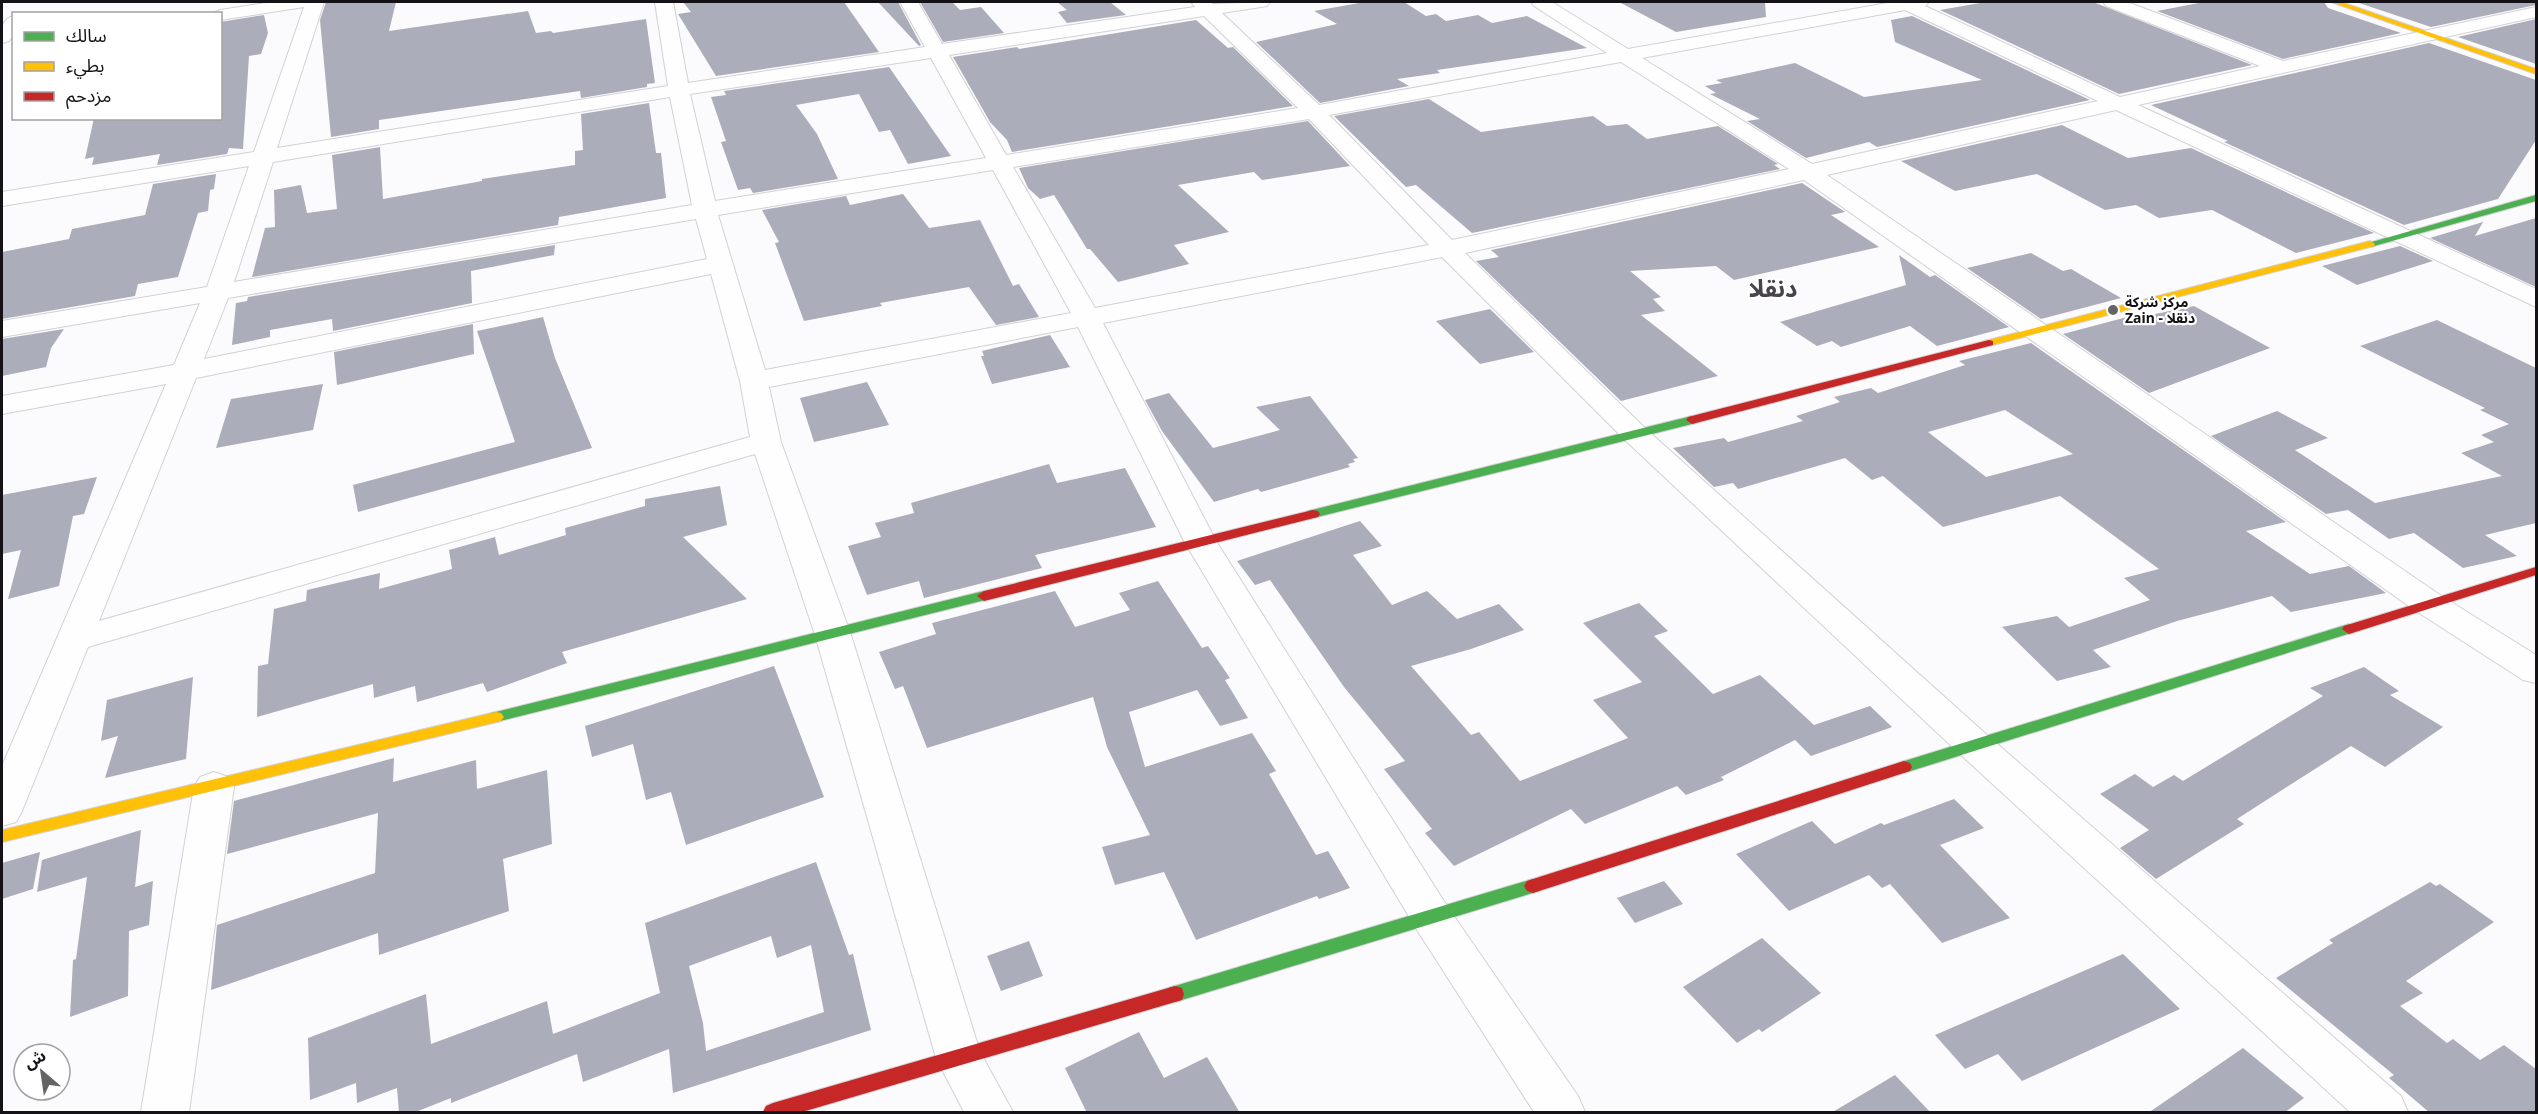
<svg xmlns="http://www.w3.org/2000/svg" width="2538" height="1114" font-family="'Noto Sans','Noto Sans Arabic',sans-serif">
<rect width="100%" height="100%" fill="#fbfafc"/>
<path fill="#acadba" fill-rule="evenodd" d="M 326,2 L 396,2 L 389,31 L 528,11 L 536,33 L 551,31 L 553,33 L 646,19 L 655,83 L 647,84 L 647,87 L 581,98 L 580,91 L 379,120 L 379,129 L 331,137 L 320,20 Z
M 683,2 L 844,2 L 879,52 L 716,76 L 678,14 L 691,12 Z
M 878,2 L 898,2 L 921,45 L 919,46 Z
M 920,2 L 952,2 L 960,10 L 981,7 L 1004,33 L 943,42 Z
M 1057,2 L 1110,2 L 1126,15 L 1067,23 L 1058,12 L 1067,10 Z
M 1365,2 L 1404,2 L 1426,16 L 1436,14 L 1446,21 L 1478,15 L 1492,23 L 1527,16 L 1587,48 L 1437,70 L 1440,73 L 1397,79 L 1409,86 L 1320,103 L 1256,42 L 1337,24 L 1314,11 Z
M 1619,2 L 1765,2 L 1766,17 L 1676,32 Z
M 1986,2 L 2093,2 L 2252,65 L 2119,94 L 1940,10 Z
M 2204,2 L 2324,2 L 2328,8 L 2401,33 L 2283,59 L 2157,11 Z
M 2356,2 L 2536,2 L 2536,5 L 2431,27 Z
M 264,15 L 268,33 L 261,54 L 249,56 L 243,149 L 229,148 L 227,154 L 157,165 L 160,154 L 92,165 L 94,157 L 85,159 L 94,118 L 220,118 L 220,22 Z
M 1912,16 L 2090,100 L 1877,147 L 1869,142 L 1806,158 L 1747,121 L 1760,119 L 1710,94 L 1716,93 L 1705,86 L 1722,83 L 1716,80 L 1795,63 L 1864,97 L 1982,80 L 1895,42 L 1891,20 Z
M 2536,19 L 2536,64 L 2458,37 Z
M 1196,20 L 1228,48 L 1233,47 L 1293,106 L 1012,152 L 1007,140 L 990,122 L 953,57 L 1017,47 L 1019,49 Z
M 2429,43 L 2536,80 L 2536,140 L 2498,199 L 2404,225 L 2224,142 L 2228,141 L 2151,105 Z
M 889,67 L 951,156 L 908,164 L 890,130 L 879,132 L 859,94 L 796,105 L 817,134 L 838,179 L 753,193 L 750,188 L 738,190 L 721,142 L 726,141 L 711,97 L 726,95 L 724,91 Z
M 1429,99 L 1481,132 L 1593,116 L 1607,126 L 1627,124 L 1647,139 L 1718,126 L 1778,164 L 1774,165 L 1780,169 L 1472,233 L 1416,185 L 1406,187 L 1334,116 Z
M 649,103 L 656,153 L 661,153 L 666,198 L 559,217 L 558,225 L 252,277 L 265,228 L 275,227 L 274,190 L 301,185 L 307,213 L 337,209 L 332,155 L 380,147 L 383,199 L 482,181 L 482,179 L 575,165 L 575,151 L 583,150 L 581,114 Z
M 1308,121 L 1350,166 L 1262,180 L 1254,172 L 1178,185 L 1229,232 L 1174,245 L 1189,264 L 1118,282 L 1090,249 L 1087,249 L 1054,195 L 1040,199 L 1028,188 L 1019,168 Z
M 2062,125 L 2128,158 L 2191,148 L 2374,233 L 2296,253 L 2212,210 L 2159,218 L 2136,205 L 2105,210 L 2037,174 L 1955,191 L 1901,161 Z
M 216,174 L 214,189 L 210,190 L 208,211 L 198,213 L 178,277 L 138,284 L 135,296 L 2,319 L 2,252 L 69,239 L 72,229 L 145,215 L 153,184 Z
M 1802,183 L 1845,212 L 1831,215 L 1879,247 L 1734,280 L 1716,266 L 1630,271 L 1661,297 L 1653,299 L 1665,311 L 1641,315 L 1718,376 L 1621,401 L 1476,261 L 1499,257 L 1491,250 Z
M 903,194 L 929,228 L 980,220 L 1013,286 L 1019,284 L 1039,317 L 996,325 L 969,287 L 880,303 L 882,306 L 804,321 L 775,243 L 779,242 L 762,210 L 846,196 L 850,205 Z
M 2536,218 L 2536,287 L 2430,238 L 2483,222 L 2475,236 Z
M 555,245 L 554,255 L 471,271 L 472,303 L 333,331 L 332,319 L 270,330 L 270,337 L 232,345 L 236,303 L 247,301 L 248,297 Z
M 2400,246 L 2433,261 L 2357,285 L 2322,266 Z
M 2031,253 L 2063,271 L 2071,269 L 2121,298 L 2041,319 L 1967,268 Z
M 1899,255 L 1930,277 L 1935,275 L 2009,327 L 1937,346 L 1910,326 L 1841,347 L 1832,341 L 1817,346 L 1780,322 L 1906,285 Z
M 2194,306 L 2270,348 L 2149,393 L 2063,334 L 2146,312 L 2150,315 Z
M 1490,309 L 1534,352 L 1480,364 L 1436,321 Z
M 543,317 L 555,358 L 592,448 L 358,512 L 353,485 L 515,442 L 477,331 Z
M 2437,320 L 2536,368 L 2536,523 L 2485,535 L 2517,556 L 2463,568 L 2414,533 L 2389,539 L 2348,510 L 2326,514 L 2211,436 L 2277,411 L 2328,438 L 2295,450 L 2375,503 L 2502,476 L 2461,453 L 2494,442 L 2481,435 L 2509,424 L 2480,410 L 2485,408 L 2360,346 Z
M 473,324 L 474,354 L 337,385 L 334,352 Z
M 64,329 L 51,348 L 46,367 L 2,376 L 2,339 Z
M 1050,335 L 1070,367 L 992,384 L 981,356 L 984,356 L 982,351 Z
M 2031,343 L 2286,522 L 2246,531 L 2310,574 L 2349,566 L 2386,593 L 2291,612 L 2272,596 L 2177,621 L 2093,650 L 2111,667 L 2057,681 L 2002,627 L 2057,616 L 2069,627 L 2150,600 L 2124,578 L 2159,569 L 2060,496 L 1943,527 L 1883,476 L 1872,480 L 1845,458 L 1738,489 L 1733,483 L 1714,487 L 1673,448 L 1724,438 L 1728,442 L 1803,421 L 1796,416 L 1840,402 L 1834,397 L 1871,388 L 1878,393 L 1965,365 L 1959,361 ZM 2005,410 L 2073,454 L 1986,477 L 1928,432 Z
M 867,382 L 889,425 L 814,442 L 800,398 Z
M 323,384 L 313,430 L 216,448 L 231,399 Z
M 1169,393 L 1213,448 L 1280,430 L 1256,407 L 1310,396 L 1358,458 L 1353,459 L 1355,462 L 1348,464 L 1350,467 L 1261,492 L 1258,489 L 1214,502 L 1162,431 L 1145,400 Z
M 1049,464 L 1057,483 L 1125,468 L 1156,527 L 1035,555 L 1042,568 L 924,598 L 919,581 L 867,595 L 848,546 L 881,537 L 875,523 L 914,513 L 911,503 Z
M 97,477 L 84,514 L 73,516 L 59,586 L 8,599 L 21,550 L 2,554 L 2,495 Z
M 720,486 L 727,525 L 683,537 L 747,599 L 562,652 L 567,663 L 487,692 L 483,683 L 417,702 L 415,686 L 374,698 L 373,684 L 257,717 L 258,666 L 268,664 L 274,609 L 306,601 L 307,590 L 380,573 L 379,589 L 452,569 L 449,550 L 495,537 L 499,555 L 566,535 L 565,528 L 645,506 L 645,499 Z
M 1360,521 L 1382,546 L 1353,555 L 1392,605 L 1427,591 L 1457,619 L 1499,604 L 1524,630 L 1471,649 L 1411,666 L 1471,735 L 1479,732 L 1520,781 L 1628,738 L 1593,700 L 1642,682 L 1583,623 L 1639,603 L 1668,631 L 1654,636 L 1713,694 L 1760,675 L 1814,725 L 1870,706 L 1892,727 L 1811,756 L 1795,740 L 1721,777 L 1724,780 L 1686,795 L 1677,786 L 1585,824 L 1571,809 L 1454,866 L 1425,833 L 1432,829 L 1384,769 L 1405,761 L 1344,687 L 1270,580 L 1255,585 L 1237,561 Z
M 1158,581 L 1202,648 L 1208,646 L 1230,678 L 1225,680 L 1248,718 L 1220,726 L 1197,690 L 1129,712 L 1145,767 L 1252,733 L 1276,771 L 1269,774 L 1316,855 L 1328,851 L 1350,888 L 1319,899 L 1317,896 L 1196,940 L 1164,872 L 1115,885 L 1102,847 L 1150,835 L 1107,747 L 1093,697 L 927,748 L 903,686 L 895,689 L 879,652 L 936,634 L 932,623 L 1055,591 L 1075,627 L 1130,610 L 1119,593 Z
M 774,666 L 824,797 L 686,845 L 671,792 L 646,800 L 633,744 L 592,757 L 585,726 Z
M 2364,667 L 2399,691 L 2390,695 L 2443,727 L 2385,767 L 2351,746 L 2237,819 L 2244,824 L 2156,879 L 2120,848 L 2149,830 L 2100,794 L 2135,774 L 2153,787 L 2174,775 L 2183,781 L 2323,696 L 2310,688 Z
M 193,677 L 186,759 L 105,778 L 118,736 L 101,741 L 107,700 Z
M 394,758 L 393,782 L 476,760 L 477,789 L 547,770 L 552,844 L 503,859 L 509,911 L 379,955 L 378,933 L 211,990 L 217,925 L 375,873 L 378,813 L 227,854 L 234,801 Z
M 1954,799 L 1984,828 L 1940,845 L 2010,918 L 1942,943 L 1890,884 L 1882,888 L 1869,875 L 1789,911 L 1736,854 L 1812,821 L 1835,844 L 1881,823 L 1884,825 Z
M 141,830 L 135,887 L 153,881 L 149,925 L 129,931 L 128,996 L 70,1017 L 73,960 L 76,959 L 87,877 L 37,892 L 42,860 Z
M 40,852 L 33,889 L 2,899 L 2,863 Z
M 816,862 L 849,955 L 853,954 L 871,1030 L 673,1093 L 669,1049 L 583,1082 L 577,1054 L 451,1103 L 451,1098 L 413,1113 L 399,1113 L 397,1088 L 357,1103 L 356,1083 L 310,1100 L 308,1038 L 426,994 L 431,1044 L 547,1001 L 553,1034 L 660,993 L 645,923 ZM 771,936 L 777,958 L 811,945 L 824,1012 L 706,1051 L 703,1023 L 689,966 Z
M 1664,881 L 1683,904 L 1635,923 L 1617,898 Z
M 2430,882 L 2436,886 L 2440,884 L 2494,922 L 2406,981 L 2423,993 L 2400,1006 L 2447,1043 L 2453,1039 L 2480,1060 L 2504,1045 L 2536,1069 L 2536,1113 L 2430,1113 L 2389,1078 L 2394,1075 L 2276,978 L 2333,943 L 2329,940 Z
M 1762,938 L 1821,993 L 1762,1032 L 1759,1029 L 1737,1043 L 1683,987 Z
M 1029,941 L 1043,976 L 1001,991 L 987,956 Z
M 2123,954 L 2180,1009 L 2022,1081 L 1998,1054 L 1965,1069 L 1935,1035 Z
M 1139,1032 L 1164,1078 L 1207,1057 L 1240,1113 L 1087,1113 L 1065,1068 Z
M 2243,1048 L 2304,1098 L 2284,1113 L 2148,1113 Z
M 1895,1075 L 1931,1113 L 1831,1113 Z"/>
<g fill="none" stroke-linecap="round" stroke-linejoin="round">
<g stroke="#d2d1d4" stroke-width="2">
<path id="street" d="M 273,2 L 324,2 L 277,148 L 668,86 L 655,2 L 673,2 L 688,83 L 925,47 L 900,2 L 918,2 L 942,44 L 1195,7 L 1191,2 L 1210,2 L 1212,4 L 1270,2 L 1267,6 L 1261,7 L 1222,13 L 1319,105 L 1607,53 L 1534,6 L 1531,2 L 1552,2 L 1628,49 L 1893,2 L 1929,2 L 1925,6 L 2120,97 L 2260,66 L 2106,6 L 2103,2 L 2127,2 L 2283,61 L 2536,7 L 2536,17 L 2138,105 L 2536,289 L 2536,307 L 2116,110 L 1827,175 L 2440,595 L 2536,655 L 2536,683 L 2523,680 L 2416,611 L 1804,180 L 1465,253 L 1646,429 L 1987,735 L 2401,1096 L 2408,1112 L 2350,1112 L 1961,755 L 1626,441 L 1442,257 L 1103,323 L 1216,541 L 1447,906 L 1578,1096 L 1585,1112 L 1534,1112 L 1417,930 L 1184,541 L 1078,327 L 769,387 L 781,442 L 851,635 L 980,1052 L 1013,1112 L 964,1112 L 936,1058 L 815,635 L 755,454 L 88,647 L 22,811 L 16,822 L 2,826 L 2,766 L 166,384 L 2,414 L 2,396 L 174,365 L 200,303 L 2,337 L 2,321 L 207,287 L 249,166 L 2,206 L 2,192 L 254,152 L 304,7 L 220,20 L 220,14 L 212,14 L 220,10 ZM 1905,10 L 2098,101 L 1812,164 L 1642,58 ZM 1204,16 L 1298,108 L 1006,155 L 949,55 ZM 931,58 L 986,158 L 715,201 L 690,94 ZM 1621,62 L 1789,169 L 1452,240 L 1329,115 ZM 670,97 L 692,205 L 234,282 L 273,162 ZM 1309,119 L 1429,245 L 1095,308 L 1013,167 ZM 993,170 L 1071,313 L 765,370 L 718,215 ZM 696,219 L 707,259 L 204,359 L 228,298 ZM 711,274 L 740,381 L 750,437 L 99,621 L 196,378 Z
M 14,16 L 14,34 L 9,41 L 2,43 C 2,31 0,19 14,16 Z
M 214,772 L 228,777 L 234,787 L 189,1112 L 141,1112 L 194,787 L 200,777 Z"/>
</g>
<g stroke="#d2d1d4" stroke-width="2">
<path id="fast" d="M 2536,195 L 2536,201 L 2374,246 L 2370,247 L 2365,244 Z
M 1692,416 L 1696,417 L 1698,420 L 1696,423 L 1313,518 L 1306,514 L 1308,511 Z
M 984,591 L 991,596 L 989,599 L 496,722 L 491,721 L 488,717 L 491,713 L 496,712 Z
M 2349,624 L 2356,629 L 2354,632 L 1904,773 L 1898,771 L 1896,767 L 1898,763 Z
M 1533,879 L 1539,881 L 1542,886 L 1539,891 L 1175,1002 L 1168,1000 L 1166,994 L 1168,988 L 1175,986 Z"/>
</g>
<g stroke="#d2d1d4" stroke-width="2">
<path id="slow" d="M 2331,2 L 2341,2 L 2536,69 L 2536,74 Z
M 2370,241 L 2375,244 L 2374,246 L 1989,346 L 1983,343 L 1985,341 Z
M 496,712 L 501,713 L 504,717 L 501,721 L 2,842 L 2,830 Z"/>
</g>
<g stroke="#d2d1d4" stroke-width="2">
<path id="jam" d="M 1989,340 L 1993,341 L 1993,345 L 1692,424 L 1686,420 L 1688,417 Z
M 1313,510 L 1318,511 L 1320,514 L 1318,517 L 984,601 L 977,596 L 984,591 Z
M 2536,567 L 2536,575 L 2349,634 L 2342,629 L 2344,626 Z
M 1904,761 L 1910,763 L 1912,767 L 1910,771 L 1533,893 L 1527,891 L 1524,886 L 1527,881 L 1533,879 Z
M 1175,986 L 1182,988 L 1184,994 L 1182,1000 L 1175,1002 L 802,1112 L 763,1112 L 766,1106 L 773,1103 Z"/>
</g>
<use href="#street" fill="#fefeff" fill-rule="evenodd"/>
<use href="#fast" fill="#4caf50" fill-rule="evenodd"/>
<use href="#slow" fill="#ffc107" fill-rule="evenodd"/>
<use href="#jam" fill="#c62828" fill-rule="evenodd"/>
</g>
<circle fill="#656366" stroke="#fff" stroke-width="2" cx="2113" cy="310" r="6"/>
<g text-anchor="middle" stroke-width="4.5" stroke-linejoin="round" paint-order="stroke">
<g font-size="14" font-weight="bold" fill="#141216" stroke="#fff" text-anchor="start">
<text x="2125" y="307">مركز شركة<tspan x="2125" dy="16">Zain - دنقلا</tspan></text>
</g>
<g font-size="24" font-weight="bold" fill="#47444d" stroke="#fff">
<text x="1773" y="297">دنقلا</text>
</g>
</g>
<rect width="2538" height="1114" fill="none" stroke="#141216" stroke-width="6"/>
<rect x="12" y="12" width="210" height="108" fill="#ffffff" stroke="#a1a0a2" stroke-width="1.5"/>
<rect x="24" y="32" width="30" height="9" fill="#4caf50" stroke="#a1a0a2" stroke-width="1.5"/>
<text x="66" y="42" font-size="18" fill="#141216">سالك</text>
<rect x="24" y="62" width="30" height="9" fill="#ffc107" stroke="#a1a0a2" stroke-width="1.5"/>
<text x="66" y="72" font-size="18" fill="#141216">بطيء</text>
<rect x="24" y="92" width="30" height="9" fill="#c62828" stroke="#a1a0a2" stroke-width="1.5"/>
<text x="66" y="102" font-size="18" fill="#141216">مزدحم</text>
<g transform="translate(42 1072) rotate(331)"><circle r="28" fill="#ffffff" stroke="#a1a0a2" stroke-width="1.5"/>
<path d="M0-4.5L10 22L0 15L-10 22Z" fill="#656366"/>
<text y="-9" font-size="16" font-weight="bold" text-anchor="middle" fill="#141216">ش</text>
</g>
</svg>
